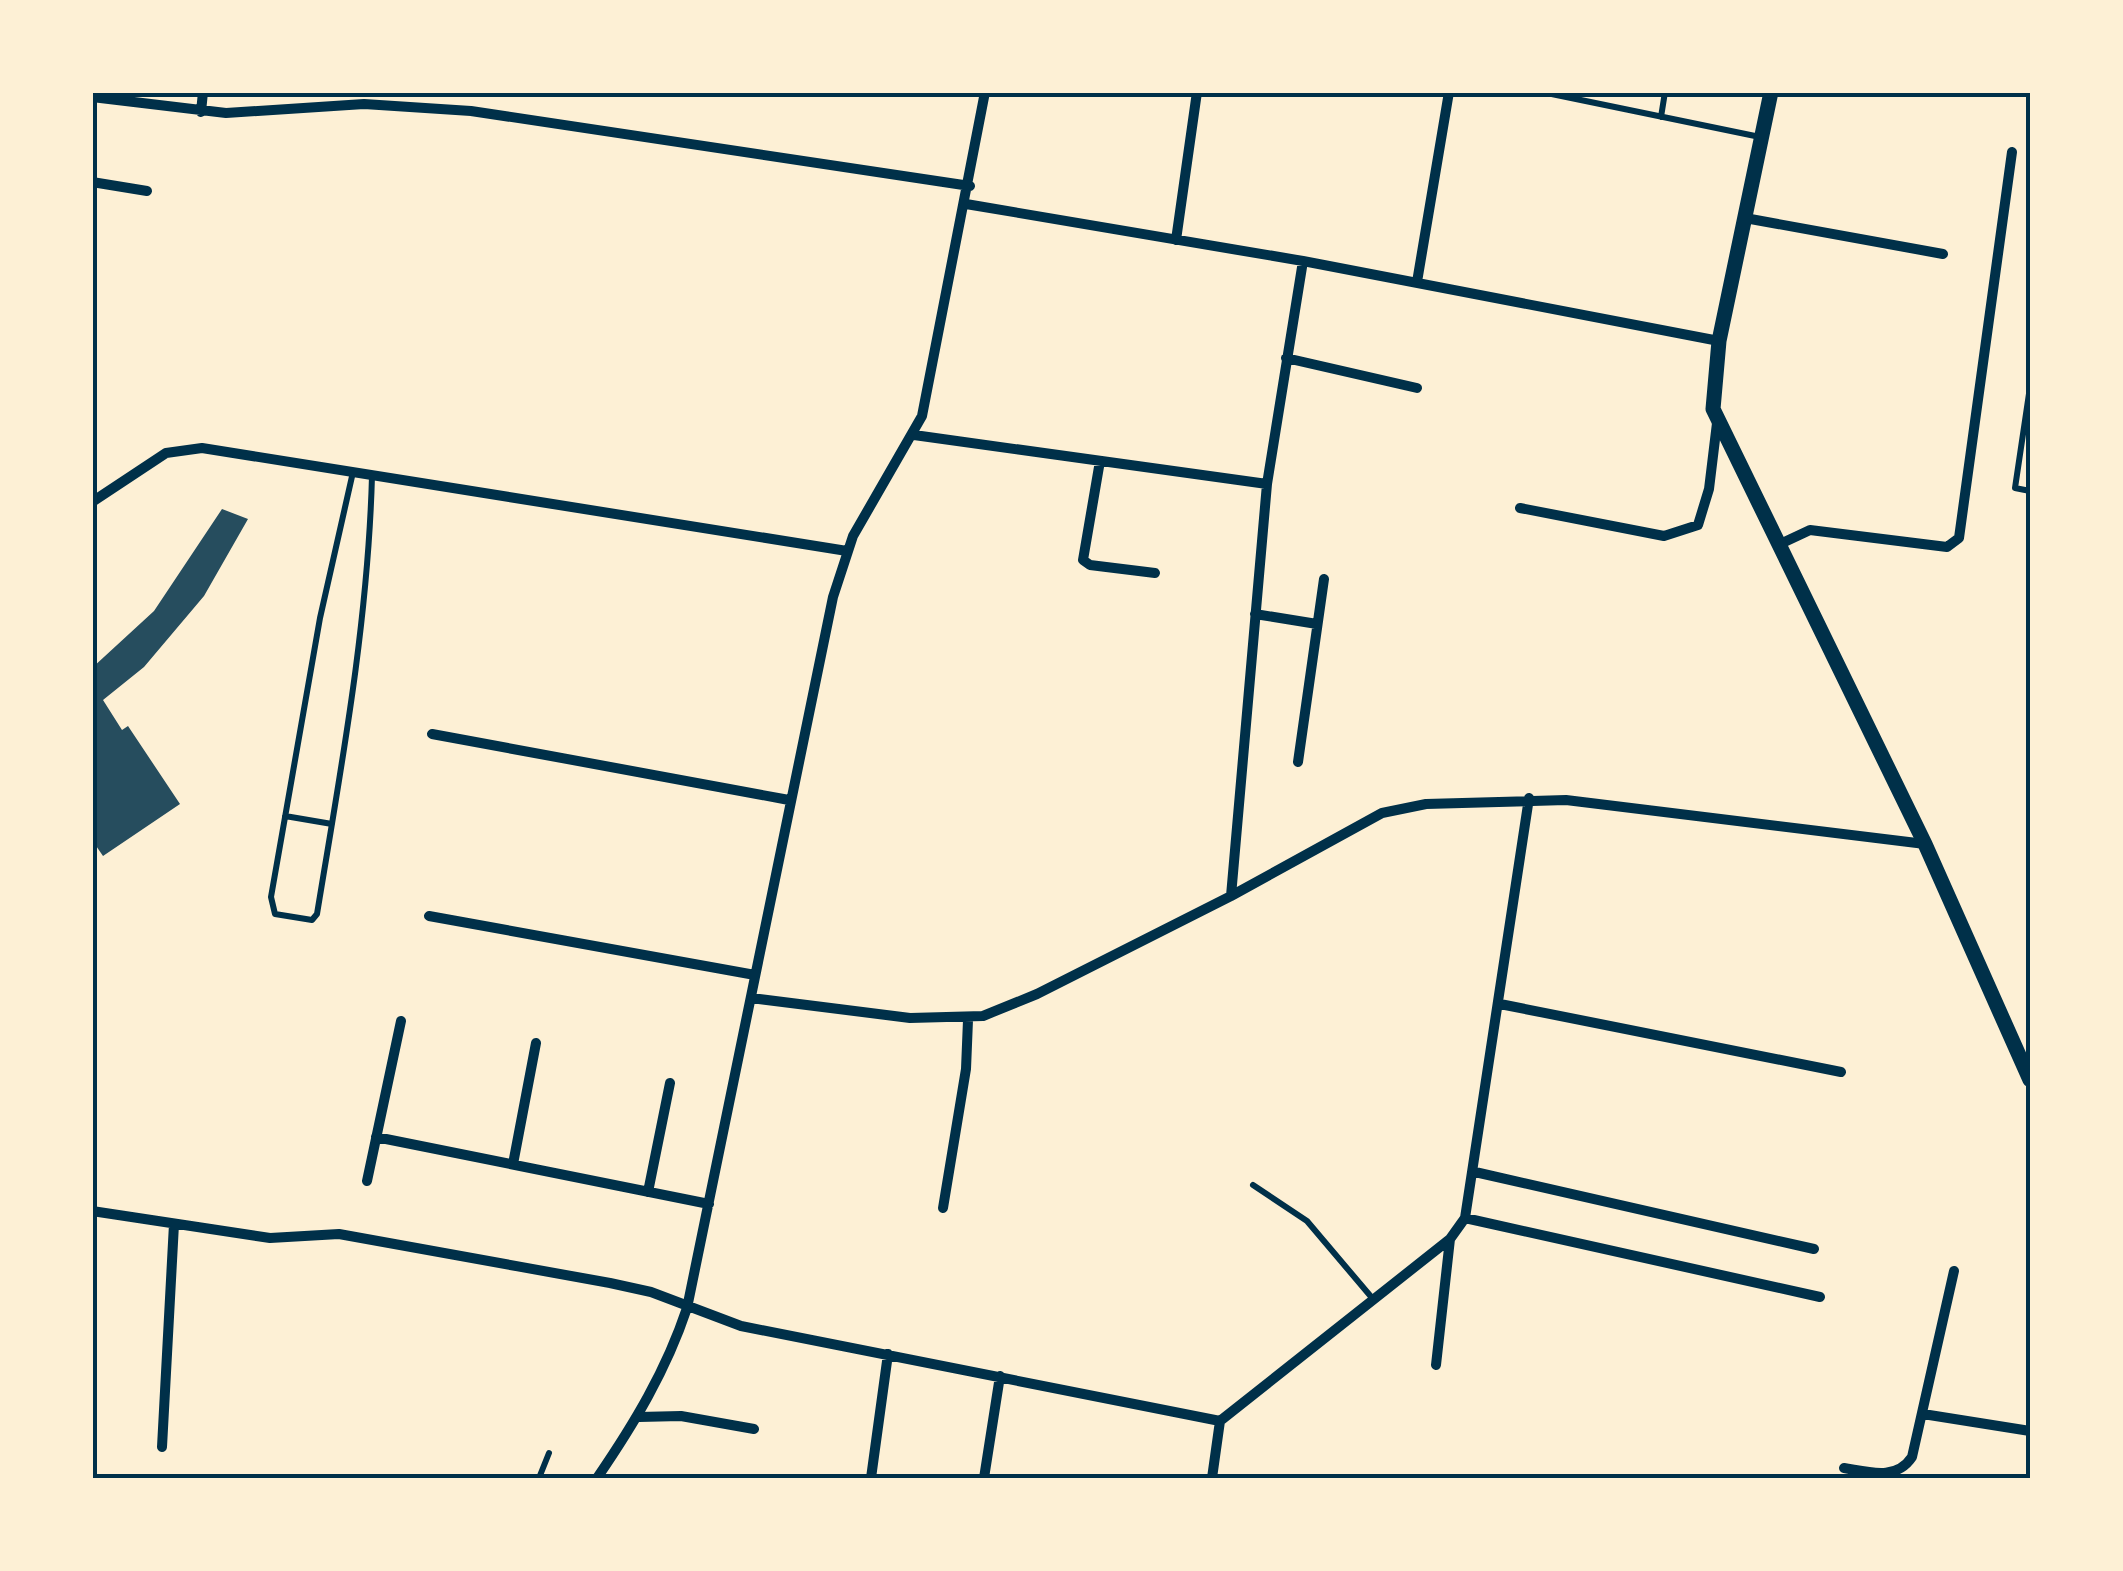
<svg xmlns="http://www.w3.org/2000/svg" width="2123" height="1571" font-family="Arial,sans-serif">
<rect width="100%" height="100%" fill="#fdf0d5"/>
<path fill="#264d5e" d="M 222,509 L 248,519 L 204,596 L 144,667 L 103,700 L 122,730 L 128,726 L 180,804 L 103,856 L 92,840 L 92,668 L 154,611 Z"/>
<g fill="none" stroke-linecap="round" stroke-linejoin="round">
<path stroke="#003049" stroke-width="6" d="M 1542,92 L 1760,137
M 1661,117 L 1665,92
M 2030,387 L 2015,488 L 2030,491
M 353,472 L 320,618 L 271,897 L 275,914 L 312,920 L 317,914 C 341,768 368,624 372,476
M 285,816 L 332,824
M 1253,1185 L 1307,1221 L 1373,1299
M 539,1478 L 549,1453"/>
<path stroke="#003049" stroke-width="10" d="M 92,97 L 226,113 L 364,104 L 471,111 L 970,186
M 201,112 L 203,92
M 92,182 L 147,191
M 966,204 L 1303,261 L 1719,341
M 1745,218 L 1943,254
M 1176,240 L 1197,92
M 1417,282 L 1449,92
M 1286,358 L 1417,388
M 914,435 L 1267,484
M 1100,461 L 1083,560 L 1090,565 L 1155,573
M 92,502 L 166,453 L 202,448 L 847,551
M 1520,508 L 1664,536 L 1698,525 L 1709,489 L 1717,423
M 1778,545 L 1810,530 L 1947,547 L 1959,538 L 2012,152
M 1255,614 L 1317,624
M 432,734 L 789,800
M 1298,762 L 1324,579
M 1231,896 L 1267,484 L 1303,261
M 429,916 L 755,975
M 751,998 L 910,1018 L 983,1016 L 1037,994 L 1231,896 L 1382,813 L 1426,804 L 1566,800 L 1925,844
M 1500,1004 L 1841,1072
M 376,1137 L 709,1204
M 513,1164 L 536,1043
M 1475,1172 L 1814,1249
M 367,1181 L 401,1021
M 648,1192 L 670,1083
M 943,1208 L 966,1069 L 968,1020
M 92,1211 L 270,1238 L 339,1234 L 610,1283 L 651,1292 L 741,1326 L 1220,1421
M 1465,1218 L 1820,1297
M 1436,1365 L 1450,1239
M 1923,1414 L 2030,1431
M 639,1417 L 681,1416 L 754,1429
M 1220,1421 L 1450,1239 L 1465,1218 L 1529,798
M 162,1447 L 174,1224
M 1844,1468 C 1869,1472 1896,1481 1912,1457 L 1954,1271
M 597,1478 C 634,1424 666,1371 687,1308 L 833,597 L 853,536 L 922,416 L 985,92
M 871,1478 L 888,1354
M 984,1478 L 1000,1376
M 1212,1478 L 1220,1421"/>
<path stroke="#003049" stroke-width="15" d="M 1771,92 L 1719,341 L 1713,409 L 1925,844 L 2030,1080"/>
</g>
<rect width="2123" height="1571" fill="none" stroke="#fdf0d5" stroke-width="190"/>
<rect x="95" y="95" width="1933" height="1381" fill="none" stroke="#003049" stroke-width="4"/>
</svg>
